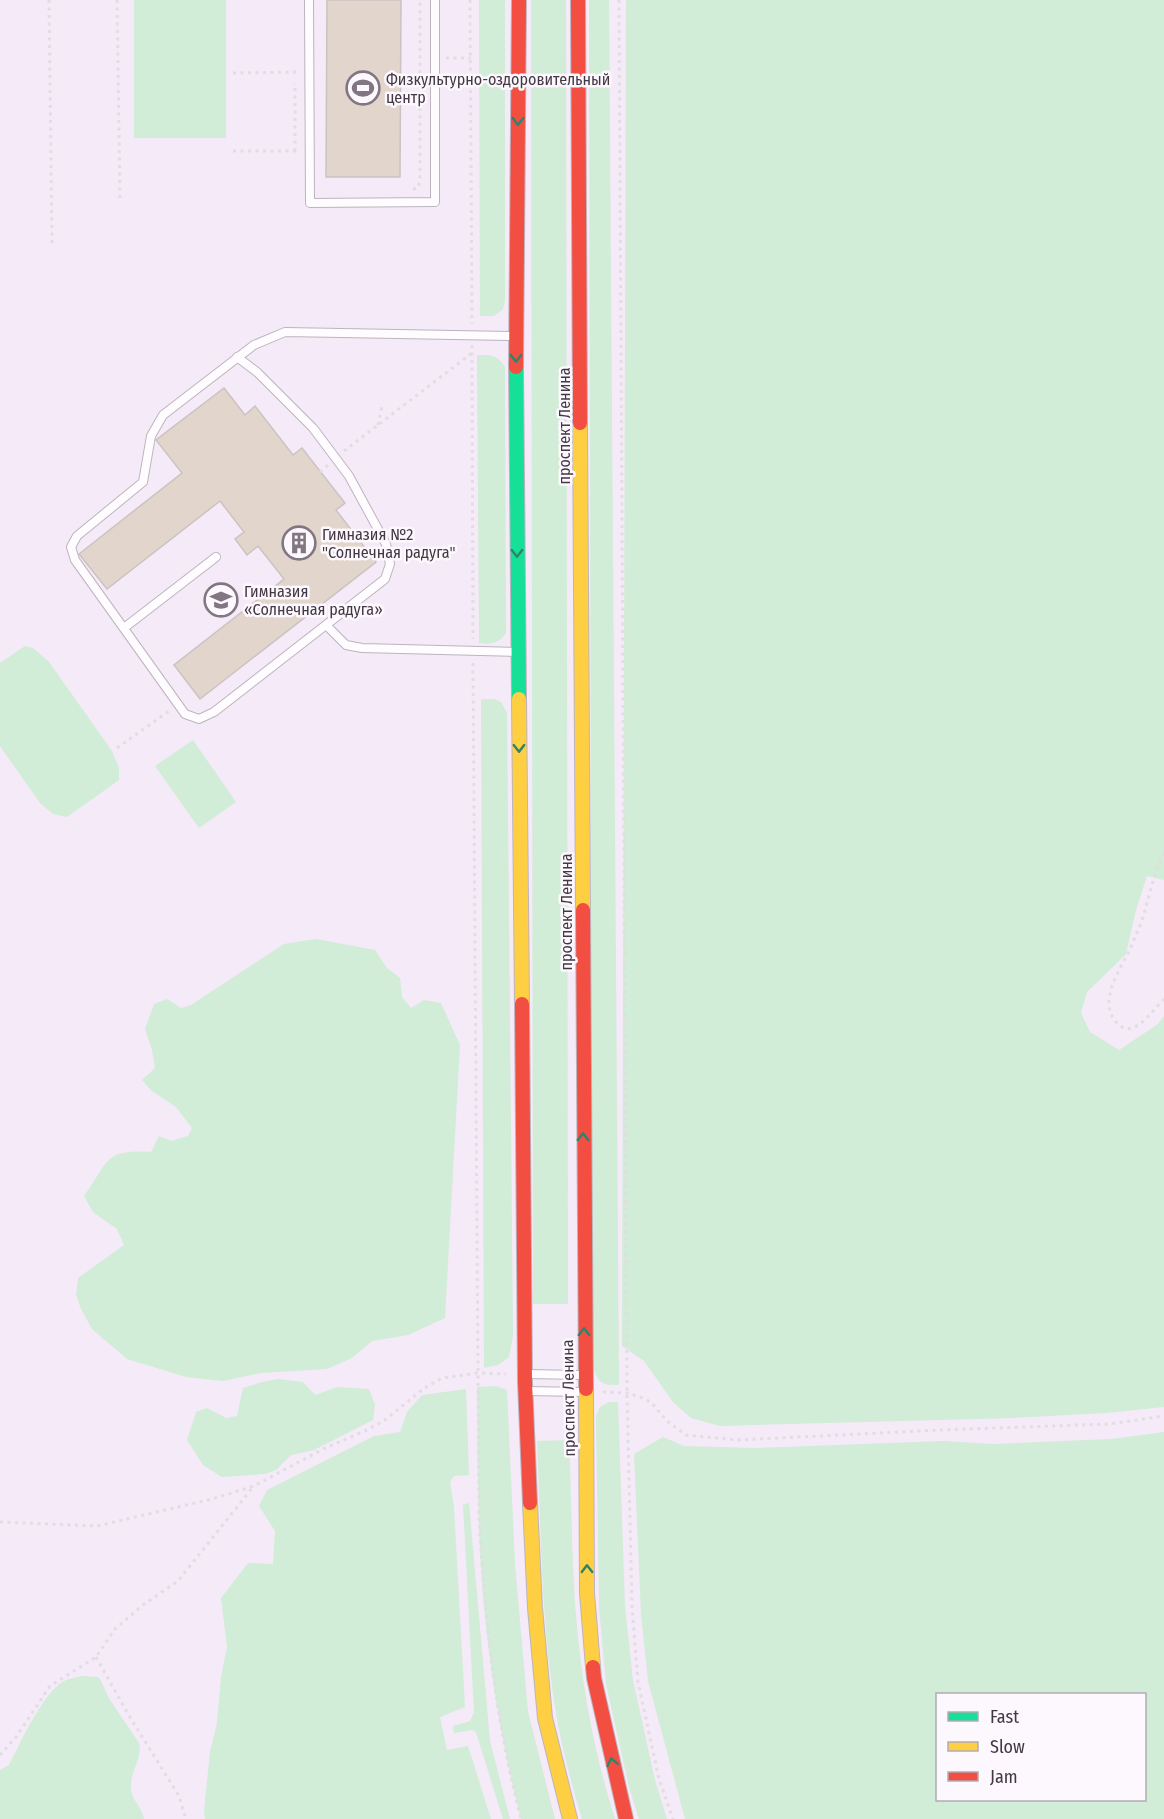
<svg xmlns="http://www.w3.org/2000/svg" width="1164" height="1819" font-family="'Fira Sans Condensed',sans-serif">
<rect width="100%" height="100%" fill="#f5eaf7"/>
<path fill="#d1ecd7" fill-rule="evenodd" d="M 134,0 L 226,0 L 226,138 L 134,138 Z
M 479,0 L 505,0 L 505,300 L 503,309 L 494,316 L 480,316 Z
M 531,0 L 566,0 L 568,1304 L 533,1304 Z
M 589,0 L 609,0 L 619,1385 C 599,1385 599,1383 592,1364 Z
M 626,0 L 1164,0 L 1164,880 L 1147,876 L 1136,910 L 1126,954 L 1087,992 L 1081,1013 L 1090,1032 L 1119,1050 L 1158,1024 L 1164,1016 L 1164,1407 L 1106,1413 L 1013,1418 L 720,1426 L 691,1418 L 673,1402 L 644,1361 L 622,1346 Z
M 477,355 C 491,355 498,355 505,367 L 506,633 C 499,643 492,645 479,643 Z
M 25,646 L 33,648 L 49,662 L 112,751 L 119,768 L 119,780 L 67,817 L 53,814 L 40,803 L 0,746 L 0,663 Z
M 481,699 L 494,699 L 501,702 L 507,713 L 513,1336 L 509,1357 L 498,1365 L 484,1368 Z
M 193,740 L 236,802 L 199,828 L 155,766 Z
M 316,939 L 375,950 L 387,968 L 400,978 L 402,997 L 411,1008 L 424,1000 L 441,1003 L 460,1045 L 445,1318 L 408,1335 L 372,1341 L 352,1358 L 327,1369 L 261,1373 L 223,1381 L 186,1377 L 127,1359 L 92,1329 L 81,1309 L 76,1295 L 78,1278 L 124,1245 L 117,1229 L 93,1212 L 84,1196 C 109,1162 103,1149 151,1152 L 159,1136 L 171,1141 L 188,1136 L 192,1128 L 176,1107 L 152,1091 L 142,1080 L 155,1068 L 152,1050 L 145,1029 L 154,1004 L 167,999 L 181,1008 L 191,1005 L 284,944 Z
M 278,1379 L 303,1382 L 315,1395 L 337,1387 L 369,1389 L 375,1405 L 373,1420 L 314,1450 L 291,1455 L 276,1470 L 265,1474 L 222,1477 L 203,1465 L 187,1440 L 196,1412 L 207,1408 L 226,1418 L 237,1416 L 243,1388 L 262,1382 Z
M 496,1386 L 507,1390 L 515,1564 L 528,1712 L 555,1819 L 521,1819 C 503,1749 491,1679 484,1607 C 477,1534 478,1461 477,1387 Z
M 466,1389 L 469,1475 L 454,1476 L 450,1482 L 454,1507 L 465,1707 L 440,1717 L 447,1750 L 468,1746 L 491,1819 L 205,1819 L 204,1811 L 210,1752 L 217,1723 L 221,1677 L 227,1647 L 221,1598 L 248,1563 L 273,1564 L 275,1531 L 259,1506 L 267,1490 L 374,1436 L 400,1432 L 407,1412 L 422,1395 Z
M 609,1402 L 618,1402 L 625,1606 L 633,1680 L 655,1780 L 667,1819 L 639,1819 L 629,1787 L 606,1684 L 599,1607 L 596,1416 L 600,1407 Z
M 1164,1432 L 1164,1819 L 685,1819 L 648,1681 L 641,1614 L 634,1454 L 663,1437 L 684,1446 L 754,1448 L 943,1441 L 993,1444 L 1111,1439 ZM 1144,1694 L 1144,1800 L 938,1800 L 938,1694 Z
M 569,1440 C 572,1501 571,1567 577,1627 C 583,1693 595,1756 615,1819 L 582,1819 C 571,1783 561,1745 555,1707 C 541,1620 541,1529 537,1441 Z
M 469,1503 L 490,1741 L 510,1819 L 503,1819 L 476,1732 L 472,1730 L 454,1733 L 453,1726 L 470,1721 L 474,1712 L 463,1505 Z
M 82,1676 L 97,1677 L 100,1679 L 110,1700 L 139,1743 C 143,1757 129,1773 131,1789 C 132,1801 141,1805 144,1819 L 0,1819 L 0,1770 L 9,1765 C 20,1744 43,1692 64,1681 C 69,1679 76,1677 82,1676 Z"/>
<path fill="#e2d5cb" stroke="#cbc2c2" stroke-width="1.5" d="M 327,0 L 401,0 L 400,177 L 326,177 Z
M 224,388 L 245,415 L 255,406 L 293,455 L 302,448 L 345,503 L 336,510 L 376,562 L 200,699 L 174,665 L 284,579 L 258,546 L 247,555 L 235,539 L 244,532 L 220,501 L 107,589 L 79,554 L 182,473 L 156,440 Z"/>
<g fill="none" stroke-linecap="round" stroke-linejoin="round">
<g stroke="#bdb4be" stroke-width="10">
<path id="lane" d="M 309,0 L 310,203 L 435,202 L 435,0
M 237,357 L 257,372 L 313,428 L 349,476 L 386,544 L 390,564 L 385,579 L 214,712 L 199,719 L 185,714 L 75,560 L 71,547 L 77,536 L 143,482 L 151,436 L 163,415 L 254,345 L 285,332 L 515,336
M 326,625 L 346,645 L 362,648 L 517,652
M 124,628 L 216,557
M 526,1374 L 583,1375
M 526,1391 L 583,1392"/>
</g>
<g stroke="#bdb4be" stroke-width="16">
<path id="fast" d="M 516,367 L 519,699"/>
</g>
<g stroke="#bdb4be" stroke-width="16">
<path id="slow" d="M 580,423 L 583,910
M 519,699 L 522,1004
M 586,1389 L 587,1593 L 593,1667
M 530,1503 L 535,1608 L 545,1718 L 570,1819"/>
</g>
<g stroke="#bdb4be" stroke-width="16">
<path id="jam" d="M 578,0 L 580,423
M 516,367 L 519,0
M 583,910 L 586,1389
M 522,1004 L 525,1382 L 530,1503
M 593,1667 L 594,1678 L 626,1819"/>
</g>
<path stroke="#e1dde2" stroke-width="3" stroke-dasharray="3 4.5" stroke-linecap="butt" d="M 49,0 L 52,247
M 117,0 L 120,198
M 470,0 L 472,324
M 619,0 L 627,1393 L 632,1606 L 638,1682 L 659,1779 L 673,1819
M 446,58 L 471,58
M 233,73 L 299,72
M 446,84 L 471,84
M 233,151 L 296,151
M 295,151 L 295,83
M 413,189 L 418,188 L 420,180 L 420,0
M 472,345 L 473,639
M 378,425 L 382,406
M 344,451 L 472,353
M 320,472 L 328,465
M 473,663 L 479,1517 C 485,1619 495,1720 521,1819
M 117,748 L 169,711
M 1164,853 C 1152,876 1149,900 1141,923 C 1137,932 1134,940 1130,949 C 1120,970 1096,1003 1118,1024 C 1135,1040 1153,1009 1164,999
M 603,1392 L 627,1393 L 640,1397 L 651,1402 L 667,1421 L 686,1435 L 737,1440 L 940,1430 L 1109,1424 L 1164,1416
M 0,1522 L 97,1526 L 212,1499 L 254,1486 L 323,1449 L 367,1430 L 385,1420 L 423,1389 L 442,1378 L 477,1373 L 506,1374
M 96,1657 L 128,1714 L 179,1796 L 186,1819
M 0,1755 L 16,1737 L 50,1686 L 96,1657 L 115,1629 L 143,1605 L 178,1581 L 253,1487"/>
<use href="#lane" stroke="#fefcfe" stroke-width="8"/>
<use href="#fast" stroke="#16e098" stroke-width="14"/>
<use href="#slow" stroke="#ffcf43" stroke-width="14"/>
<use href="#jam" stroke="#f24e42" stroke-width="14"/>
</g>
<defs><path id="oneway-chevron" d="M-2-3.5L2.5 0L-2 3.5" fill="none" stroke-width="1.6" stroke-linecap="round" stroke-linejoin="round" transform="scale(1.5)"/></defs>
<g stroke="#2e8469">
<use href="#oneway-chevron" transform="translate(518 121) rotate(91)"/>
<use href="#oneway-chevron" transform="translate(516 358) rotate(90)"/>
<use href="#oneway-chevron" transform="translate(517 553) rotate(90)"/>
<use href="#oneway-chevron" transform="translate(519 748) rotate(89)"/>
<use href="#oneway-chevron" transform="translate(583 1137) rotate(-90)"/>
<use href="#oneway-chevron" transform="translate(584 1332) rotate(-90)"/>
<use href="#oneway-chevron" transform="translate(587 1569) rotate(-91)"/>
<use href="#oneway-chevron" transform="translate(612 1762) rotate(-102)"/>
</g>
<defs>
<g id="stadium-ring" transform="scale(1.725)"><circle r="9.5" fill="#fdf8fe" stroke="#817682" stroke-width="1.5"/><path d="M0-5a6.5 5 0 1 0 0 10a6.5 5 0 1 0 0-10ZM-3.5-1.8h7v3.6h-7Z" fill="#817682"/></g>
<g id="building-ring" transform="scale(1.725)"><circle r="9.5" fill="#fdf8fe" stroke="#817682" stroke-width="1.5"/><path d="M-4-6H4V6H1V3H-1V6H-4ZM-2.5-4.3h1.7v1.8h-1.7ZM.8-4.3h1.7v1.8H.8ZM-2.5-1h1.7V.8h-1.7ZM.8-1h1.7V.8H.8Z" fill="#817682"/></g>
<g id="school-ring" transform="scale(1.725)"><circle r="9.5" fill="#fdf8fe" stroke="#817682" stroke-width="1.5"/><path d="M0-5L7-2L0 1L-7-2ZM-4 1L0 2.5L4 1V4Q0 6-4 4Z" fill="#817682"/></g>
</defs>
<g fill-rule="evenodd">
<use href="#stadium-ring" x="363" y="88"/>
<use href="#building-ring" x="299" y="543"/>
<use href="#school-ring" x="221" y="600"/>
</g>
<g text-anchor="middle" stroke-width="5" stroke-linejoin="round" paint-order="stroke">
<g font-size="16" fill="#423843" stroke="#fdf8fe" text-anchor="start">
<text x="386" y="85">Физкультурно-оздоровительный<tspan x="386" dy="18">центр</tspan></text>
<text x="322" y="540">Гимназия №2<tspan x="322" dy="18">"Солнечная радуга"</tspan></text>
<text x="244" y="597">Гимназия<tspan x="244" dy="18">«Солнечная радуга»</tspan></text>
</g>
<g font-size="16" fill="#423843" stroke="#fdf8fe">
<text transform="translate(564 426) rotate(-90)" y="6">проспект Ленина</text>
<text transform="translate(566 912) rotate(-90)" y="6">проспект Ленина</text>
<text transform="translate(568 1398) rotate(-91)" y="6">проспект Ленина</text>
</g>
</g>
<rect x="936" y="1693" width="210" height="108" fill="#fdf8fe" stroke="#b2abb3" stroke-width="1.5"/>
<rect x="948" y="1712" width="30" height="9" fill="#16e098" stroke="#b2abb3" stroke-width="1.5"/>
<text x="990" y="1723" font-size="18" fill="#423843">Fast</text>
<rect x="948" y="1742" width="30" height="9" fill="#ffcf43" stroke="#b2abb3" stroke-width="1.5"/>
<text x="990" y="1753" font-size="18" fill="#423843">Slow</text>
<rect x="948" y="1772" width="30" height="9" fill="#f24e42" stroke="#b2abb3" stroke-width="1.5"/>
<text x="990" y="1783" font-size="18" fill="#423843">Jam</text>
</svg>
